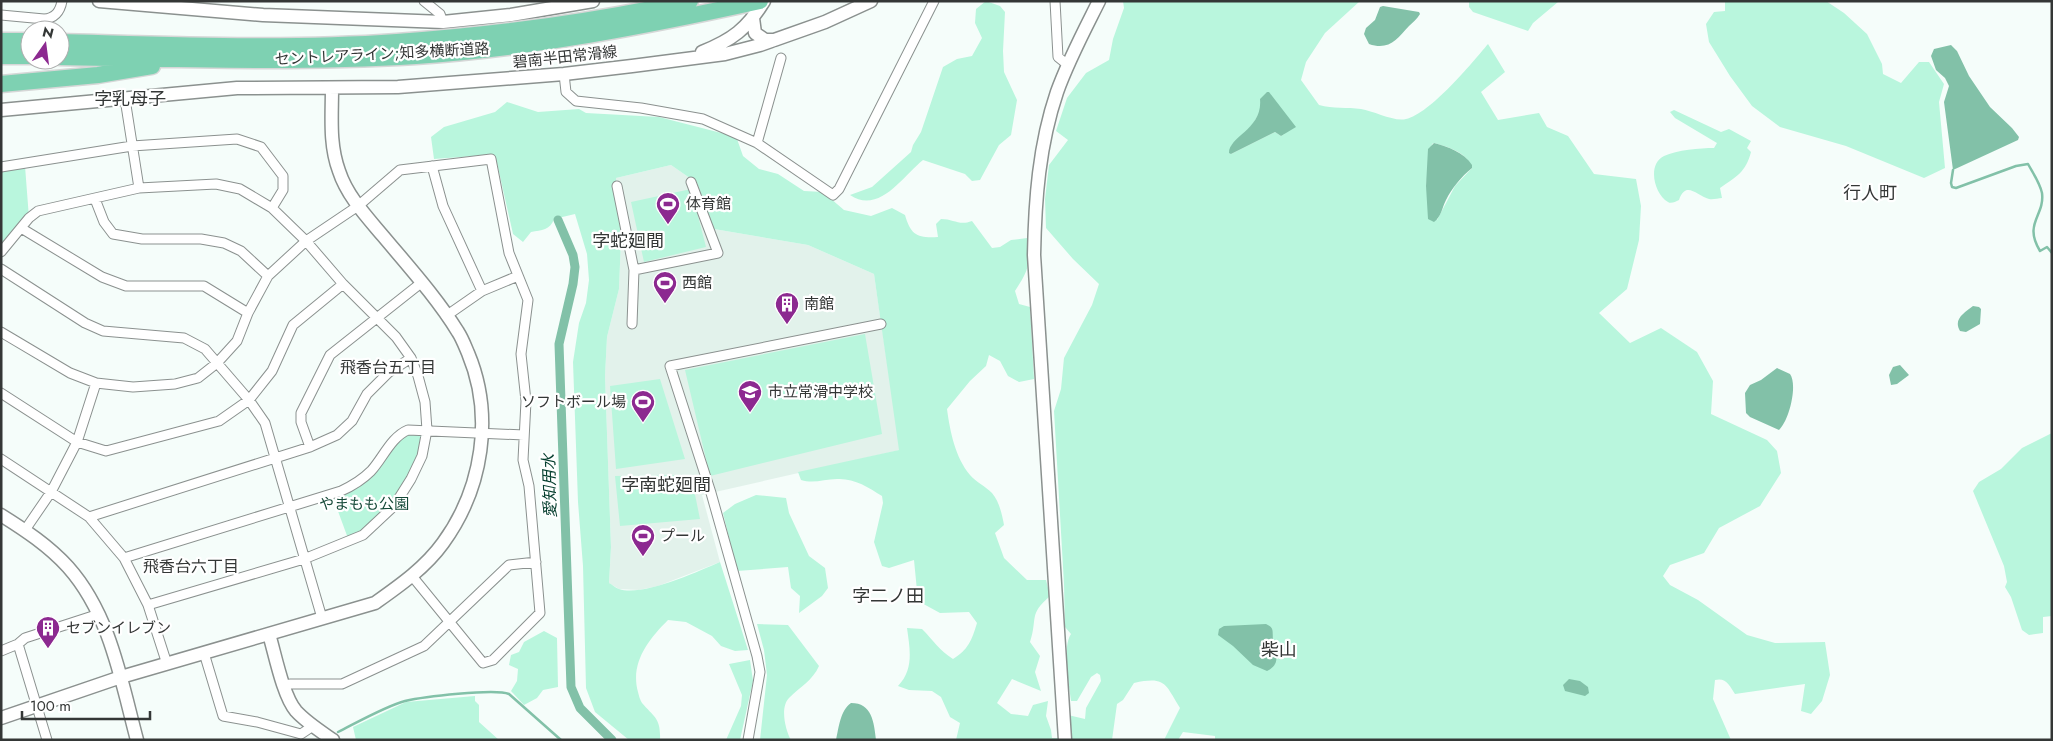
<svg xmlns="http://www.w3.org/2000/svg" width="2053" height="741" font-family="Jost,'Noto Sans JP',sans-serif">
<rect width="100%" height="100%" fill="#f5fdfa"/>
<path fill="#e2f2eb" d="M 671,165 L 697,183 L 714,229 L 808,245 L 874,274 L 900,450 L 702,495 L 720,562 L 658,586 L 639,590 L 619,589 L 609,583 L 611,547 L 605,376 L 607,337 L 619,289 L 621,239 L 616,178 Z"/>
<path fill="#b9f6dd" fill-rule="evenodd" d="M 986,1 L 1000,6 L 1005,12 L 1003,51 L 1004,72 L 1017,100 L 1011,135 L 999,145 L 980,180 L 972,181 L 965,174 L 923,160 C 903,176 879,215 850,195 L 872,187 L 911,152 L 913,145 L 921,132 L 943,67 L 957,59 L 972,56 L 982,38 L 975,23 L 976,9 Z
M 1123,1 L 1360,1 L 1325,33 L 1306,62 L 1301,80 L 1319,105 C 1333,109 1347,107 1361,109 C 1374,111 1394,122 1406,119 C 1430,114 1472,63 1488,44 L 1505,72 L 1481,92 L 1498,120 L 1539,113 L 1547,127 L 1568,136 L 1594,174 L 1636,179 L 1641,206 L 1639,240 L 1627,289 L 1599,313 L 1630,343 L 1661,328 L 1697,352 L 1713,381 L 1711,414 L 1767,440 L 1777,451 L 1781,473 L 1760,506 L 1719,528 L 1704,553 L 1670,565 L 1663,576 L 1670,585 L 1698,600 L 1747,635 L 1775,643 L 1825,642 L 1830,675 L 1822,701 L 1811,714 L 1801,711 L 1805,684 L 1735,694 C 1730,686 1726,677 1715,680 L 1713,699 L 1731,740 L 1215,740 L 1215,736 L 1183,732 L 1178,740 L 1164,740 L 1180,708 C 1165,684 1166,676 1134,683 L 1123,700 L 1117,704 L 1112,740 L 1070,740 L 1068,715 L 1085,719 L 1086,708 L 1101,681 L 1100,675 L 1097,673 L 1091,677 L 1077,701 L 1071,701 C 1069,685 1062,647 1071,634 L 1065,627 L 1064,584 L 1054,411 L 1061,389 L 1064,358 L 1092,305 L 1099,284 L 1073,259 L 1046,228 L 1045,199 L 1049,165 L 1068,140 L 1056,131 L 1067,98 L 1086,73 L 1109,60 L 1113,39 L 1124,8 ZM 1261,105 L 1284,134 L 1281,136 L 1275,132 L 1231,154 L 1231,146 C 1243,135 1259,122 1261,105 ZM 1434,143 C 1448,147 1467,152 1472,168 L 1455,186 L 1437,220 L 1426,186 L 1432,144 Z
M 1469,1 L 1558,1 L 1558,2 L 1533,23 L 1528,31 L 1473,12 L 1469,7 Z
M 1725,1 L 1826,1 L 1844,13 L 1867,34 L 1882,64 L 1883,74 L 1901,83 L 1919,62 L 1929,62 L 1944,84 L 1939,102 L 1945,168 L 1924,178 L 1846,146 L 1780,127 L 1752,106 L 1730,76 L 1709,42 L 1706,24 L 1714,12 L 1725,11 Z
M 507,102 L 538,112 L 579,109 L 586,113 L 659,117 L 733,136 L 737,139 L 743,156 L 759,169 L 778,174 L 804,191 L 823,192 L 844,210 L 871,216 L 892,208 L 905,215 C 911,236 918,238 938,237 L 936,224 L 941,219 C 954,219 959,226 972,221 L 992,248 L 1000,247 L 1011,240 L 1027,238 C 1032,263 1028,271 1015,291 L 1019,304 L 1030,307 L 1034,379 L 1019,382 L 1008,376 L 1000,361 L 989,355 L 986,366 L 970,381 L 947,409 C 950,431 955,457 970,475 C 976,482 985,486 992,493 C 999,501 1002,514 1004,525 L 995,533 L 1004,558 L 1027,580 L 1046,580 L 1050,596 C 1028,615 1038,618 1030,642 L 1040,656 L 1035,672 L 1041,691 L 1012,679 L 997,703 L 1011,714 L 1028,716 L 1033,705 L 1048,701 L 1046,716 L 1051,730 L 1052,738 L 1059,738 L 1059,740 L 956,740 L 960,723 L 950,717 L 941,697 L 932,691 L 909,690 L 898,686 C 914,669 910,650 907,628 L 922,629 C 933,640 940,651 953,659 C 968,650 972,640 977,623 L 969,612 L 940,613 L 918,601 L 914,560 L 889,568 L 882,566 L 874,542 L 883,503 L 882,496 C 868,487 854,478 837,479 C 824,479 814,484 801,480 L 798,472 L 899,450 L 874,274 L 808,245 L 714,229 L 697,183 L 671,165 L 616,178 L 621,239 L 619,289 L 607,337 L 605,376 L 611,547 L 609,583 C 612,584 615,588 619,589 C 642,597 697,572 720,562 L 748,650 L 735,651 L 721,646 L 712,636 L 686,622 L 668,620 C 648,640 630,663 638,692 C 639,696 640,700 642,703 C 654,717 661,718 660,740 L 629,740 L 595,712 L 586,688 L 583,566 L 578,502 L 573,362 L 579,323 L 586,303 L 589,280 L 587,254 L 575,214 L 554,219 C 550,230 542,230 531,232 L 523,242 L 513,234 L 497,163 L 488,155 L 434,159 L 431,137 L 444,127 L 495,112 Z
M 1674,110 L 1721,132 L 1729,129 L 1751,141 L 1747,148 L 1751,152 C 1746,172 1736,177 1720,188 L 1722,198 C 1718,198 1713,200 1709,199 C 1697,196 1686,180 1679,200 C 1675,202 1671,204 1668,202 C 1654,194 1647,164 1664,156 C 1677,150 1700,148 1714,148 L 1717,143 L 1675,118 L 1670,112 Z
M 25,166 L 29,218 L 1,252 L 1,169 Z
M 691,189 L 706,247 L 644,262 L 631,202 Z
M 865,334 L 882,434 L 710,476 L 685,370 Z
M 660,379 L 685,459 L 616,469 L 610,386 Z
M 427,430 L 422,456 L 394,506 L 349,541 L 332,495 L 354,484 L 399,435 Z
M 2052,433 L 2052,616 L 2043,617 L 2043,633 L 2029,635 L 2022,630 L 2011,597 L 2005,587 L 2007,582 L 2004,566 L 1973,491 L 1979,482 L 2001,469 L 2022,448 Z
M 691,475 L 700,519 L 620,526 L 615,476 Z
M 756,495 L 786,498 L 789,513 L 809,556 L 825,568 L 828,588 L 822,596 L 799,613 L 800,596 L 791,588 L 788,567 L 737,571 L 723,513 L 735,504 Z
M 757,624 L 788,625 L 819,666 C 813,680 800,687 789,698 C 780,707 785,729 791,740 L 760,740 L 767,675 L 764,650 Z
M 544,631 L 557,638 L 558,687 L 543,690 L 537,698 L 524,705 L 511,691 L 517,681 L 518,669 L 509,665 L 511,655 L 519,652 L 524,642 Z
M 750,660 L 753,681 L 740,740 L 726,740 L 741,706 L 742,695 L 729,664 Z
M 475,696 L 475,701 L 479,705 L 479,722 L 499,740 L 356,740 L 353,727 L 406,702 Z"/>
<path fill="#82c1a8" d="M 1383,6 L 1419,12 L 1420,14 C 1417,19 1413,22 1409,26 C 1397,39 1389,51 1369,44 L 1364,34 L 1366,28 L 1375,20 L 1380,7 Z
M 1951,45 L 1957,51 L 1969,76 L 1990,107 L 2012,128 L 2019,137 L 2018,140 L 1953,170 L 1944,102 L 1949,86 L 1945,78 L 1936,70 L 1931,56 L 1934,49 Z
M 1267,92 L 1269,92 L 1296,127 L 1281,136 L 1275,132 L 1231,154 L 1229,153 C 1229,136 1263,129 1260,99 Z
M 1434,143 C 1448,147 1464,152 1472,165 L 1472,168 C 1461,177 1452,188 1446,200 C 1442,208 1441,217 1434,222 L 1428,219 L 1426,186 L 1428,149 Z
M 1973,306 L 1979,307 L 1981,309 L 1980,324 L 1966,332 L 1960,331 C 1953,319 1964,313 1973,306 Z
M 1900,365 L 1909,375 L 1897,384 L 1891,385 L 1889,375 L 1893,367 Z
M 1777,368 L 1790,374 C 1798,385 1789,421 1779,430 L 1750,417 L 1746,413 L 1745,393 L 1750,385 L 1761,380 Z
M 1266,624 C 1275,628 1272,632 1273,640 C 1275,654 1282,663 1267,671 L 1253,665 L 1233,646 L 1218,635 L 1219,629 L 1224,626 Z
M 1569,679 L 1580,681 L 1588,687 L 1589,693 L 1585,696 L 1565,691 L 1563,685 Z
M 851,703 C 872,703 874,722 876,740 L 836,740 C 839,727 840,711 851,703 Z"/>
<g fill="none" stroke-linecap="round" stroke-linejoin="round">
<path stroke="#82c1a8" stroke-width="2.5" d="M 1953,170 L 1951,183 L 1952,187 L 1956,188 L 2016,166 L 2028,164 C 2033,173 2040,183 2042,193 C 2045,216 2023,223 2040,251 L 2047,247 L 2052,253
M 338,732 C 356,723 386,706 405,701 C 422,697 495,688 509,694 L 561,740"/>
<path stroke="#82c1a8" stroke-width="9" d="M 558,220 L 573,255 L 575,267 L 573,284 L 559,344 L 571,687 L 580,708 L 612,740"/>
<g stroke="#8b918f" stroke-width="11">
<path id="street" d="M 424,1 L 440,14 L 443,22
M 1055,1 L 1058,57 L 1068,65
M 1,15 L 44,19 C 55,18 60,12 62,1
M 564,74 L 566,92 L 576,101 L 641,108 L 703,119 L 757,143 L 833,195 L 839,189 L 934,1
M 125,99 L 139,188
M 757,143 L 781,58
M 432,166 L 443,206 L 482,291
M 1,167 L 132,146 L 237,139 L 261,147 L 283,176 L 283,190 L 272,208
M 617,186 L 634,270 L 632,324
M 95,199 L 104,222 L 113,234 L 142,239 L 201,239 L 224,243 L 241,251 L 268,276
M 21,228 L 102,277 L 126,286 L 204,286 L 248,313
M 1,252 L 29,218 L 38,211 L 139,188 L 216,184 L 240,189 L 272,208 L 306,241 L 343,284 L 396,337 L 411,358 L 418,376 L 425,402 L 427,430 L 422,456 L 411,479 L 394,506 L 363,535 L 304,559 L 148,605
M 1,269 L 85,323 L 103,331 L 184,338 L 205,349 L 249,400 L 265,423 L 322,618
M 634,270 L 718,253 L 691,182
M 446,316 L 482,291 L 518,276
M 1,332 L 70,373 L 96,383 L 133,387 L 175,384 L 198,378 L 217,363 L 237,341 L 248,313 L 268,276 L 306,241 L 358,206 L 400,170 L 491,159 L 509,253 L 528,300 L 521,354 L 526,401 L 523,460 L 529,486 L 540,613 L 493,660 L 483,663 L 412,576
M 1,393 L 77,442 L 106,451 L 219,421 L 249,400 L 272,371 L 293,325 L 343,284
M 310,447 L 301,422 L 301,413 L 330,355 L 421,283
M 1,459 L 89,517 L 124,558 L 148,605 L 167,664
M 89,517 L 310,447 L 337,435 L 352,421 L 367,394 L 388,373 L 411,358
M 25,530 L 51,492 L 77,442 L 96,383
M 124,558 L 341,491 C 352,486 362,480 371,471 C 383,458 391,437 408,430 L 524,435
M 18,644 L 25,638 L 99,614
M 1,651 L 18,644 L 47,740
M 204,653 L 223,716 L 257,722 L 301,734 L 313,726
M 285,686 L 290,684 L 342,684 L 424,646 L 509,565 L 536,562
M 748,740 L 760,672 L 757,656 L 711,493 L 670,366 L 881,324"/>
</g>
<g stroke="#8b918f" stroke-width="15">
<path id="secondary" d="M 99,1 L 263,15 L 443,22 L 511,15 L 593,1
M 753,18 L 755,33 L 765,40 L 774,40
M 702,52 C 732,40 747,29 764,1
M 1,110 L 237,88 L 398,87 L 564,74 L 632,66 L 725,54 L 760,45 L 825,22 L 871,1
M 1,515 C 25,530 49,546 68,567 C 110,614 121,680 137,740
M 269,634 C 275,654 283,696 296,711 C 306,722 320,731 333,740
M 1,718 L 121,677 L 375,603 C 399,586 425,568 443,543 C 483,488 494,415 468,353 C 465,346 462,338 458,332 C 437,298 409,267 383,236 C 367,217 347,196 339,171 C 329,144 332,116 332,88
M 1065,740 L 1034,255 C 1035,200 1039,145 1057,92 C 1068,61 1084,31 1099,1"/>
</g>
<g stroke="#d6d7d7" stroke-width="19">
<path id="highway" d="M 1,41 L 30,41
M 60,42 C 172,45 285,50 397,42 C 495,35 593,22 690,1
M 1,56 L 30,56
M 60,57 C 179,59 297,63 416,56 C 532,48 646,26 760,1
M 1,84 L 98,75 L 152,66"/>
</g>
<use href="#street" stroke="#fff" stroke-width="9"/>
<use href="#secondary" stroke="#fff" stroke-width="12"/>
<use href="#highway" stroke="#7ed1b2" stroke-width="16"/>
</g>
<defs>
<g id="stadium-pin" transform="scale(1.25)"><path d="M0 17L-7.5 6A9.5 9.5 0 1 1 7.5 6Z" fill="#8c2990" stroke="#fff"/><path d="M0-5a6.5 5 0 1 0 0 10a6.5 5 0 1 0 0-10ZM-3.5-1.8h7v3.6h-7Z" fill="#fff"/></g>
<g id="building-pin" transform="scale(1.25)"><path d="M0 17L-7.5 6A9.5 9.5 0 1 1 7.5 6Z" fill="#8c2990" stroke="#fff"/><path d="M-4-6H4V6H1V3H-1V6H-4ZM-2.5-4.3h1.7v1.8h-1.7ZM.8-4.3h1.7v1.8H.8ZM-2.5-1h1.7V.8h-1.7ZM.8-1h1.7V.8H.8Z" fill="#fff"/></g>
<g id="school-pin" transform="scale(1.25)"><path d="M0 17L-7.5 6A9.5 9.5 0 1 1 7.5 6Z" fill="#8c2990" stroke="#fff"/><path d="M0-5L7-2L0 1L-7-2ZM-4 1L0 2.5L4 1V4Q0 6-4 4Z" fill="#fff"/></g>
</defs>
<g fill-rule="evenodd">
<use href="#stadium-pin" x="668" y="204"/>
<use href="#stadium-pin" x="665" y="283"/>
<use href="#building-pin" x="787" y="304"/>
<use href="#school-pin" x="750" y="392"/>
<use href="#stadium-pin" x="643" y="402"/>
<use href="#stadium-pin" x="643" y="536"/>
<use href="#building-pin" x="48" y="628"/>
</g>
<g text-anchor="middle" stroke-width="4.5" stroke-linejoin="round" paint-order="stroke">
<g font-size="15" fill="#343736" stroke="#fff">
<text transform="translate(382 54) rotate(-3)" y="5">セントレアライン;知多横断道路</text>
<text transform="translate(565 57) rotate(-6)" y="5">碧南半田常滑線</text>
</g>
<g font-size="15" fill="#343736" stroke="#fff" text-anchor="start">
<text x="686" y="209">体育館</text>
<text x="682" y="288">西館</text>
<text x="804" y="309">南館</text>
<text x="768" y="397">市立常滑中学校</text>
<text x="626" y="407" text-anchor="end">ソフトボール場</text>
<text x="660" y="541">プール</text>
<text x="66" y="633">セブンイレブン</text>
</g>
<g font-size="15" fill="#154938" stroke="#fff">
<text x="364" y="509">やまもも公園</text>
</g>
<g font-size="16" fill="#343736" stroke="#fff">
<text x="388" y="373">飛香台五丁目</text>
<text x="191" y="572">飛香台六丁目</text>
</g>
<g font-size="16" font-style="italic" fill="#043d2d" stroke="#fff">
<text transform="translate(549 486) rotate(-92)" y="6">愛知用水</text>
</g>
<g font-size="18" fill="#343736" stroke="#fff">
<text x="130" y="105">字乳母子</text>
<text x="1870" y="199">行人町</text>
<text x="628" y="247">字蛇廻間</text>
<text x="666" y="491">字南蛇廻間</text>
<text x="888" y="602">字二ノ田</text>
<text x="1279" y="656">柴山</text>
</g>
</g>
<rect width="2053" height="741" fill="none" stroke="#343736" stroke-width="5"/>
<g transform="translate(45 45) rotate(14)"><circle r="24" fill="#ffffff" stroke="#aeafaf"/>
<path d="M0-4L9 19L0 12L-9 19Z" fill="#8c2990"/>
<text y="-8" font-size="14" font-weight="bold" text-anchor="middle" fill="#343736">N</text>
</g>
<path d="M22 711v8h128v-8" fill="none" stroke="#343736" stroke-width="2.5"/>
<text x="30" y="711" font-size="15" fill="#343736" stroke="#ffffff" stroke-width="4" paint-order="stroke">100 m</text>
</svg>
